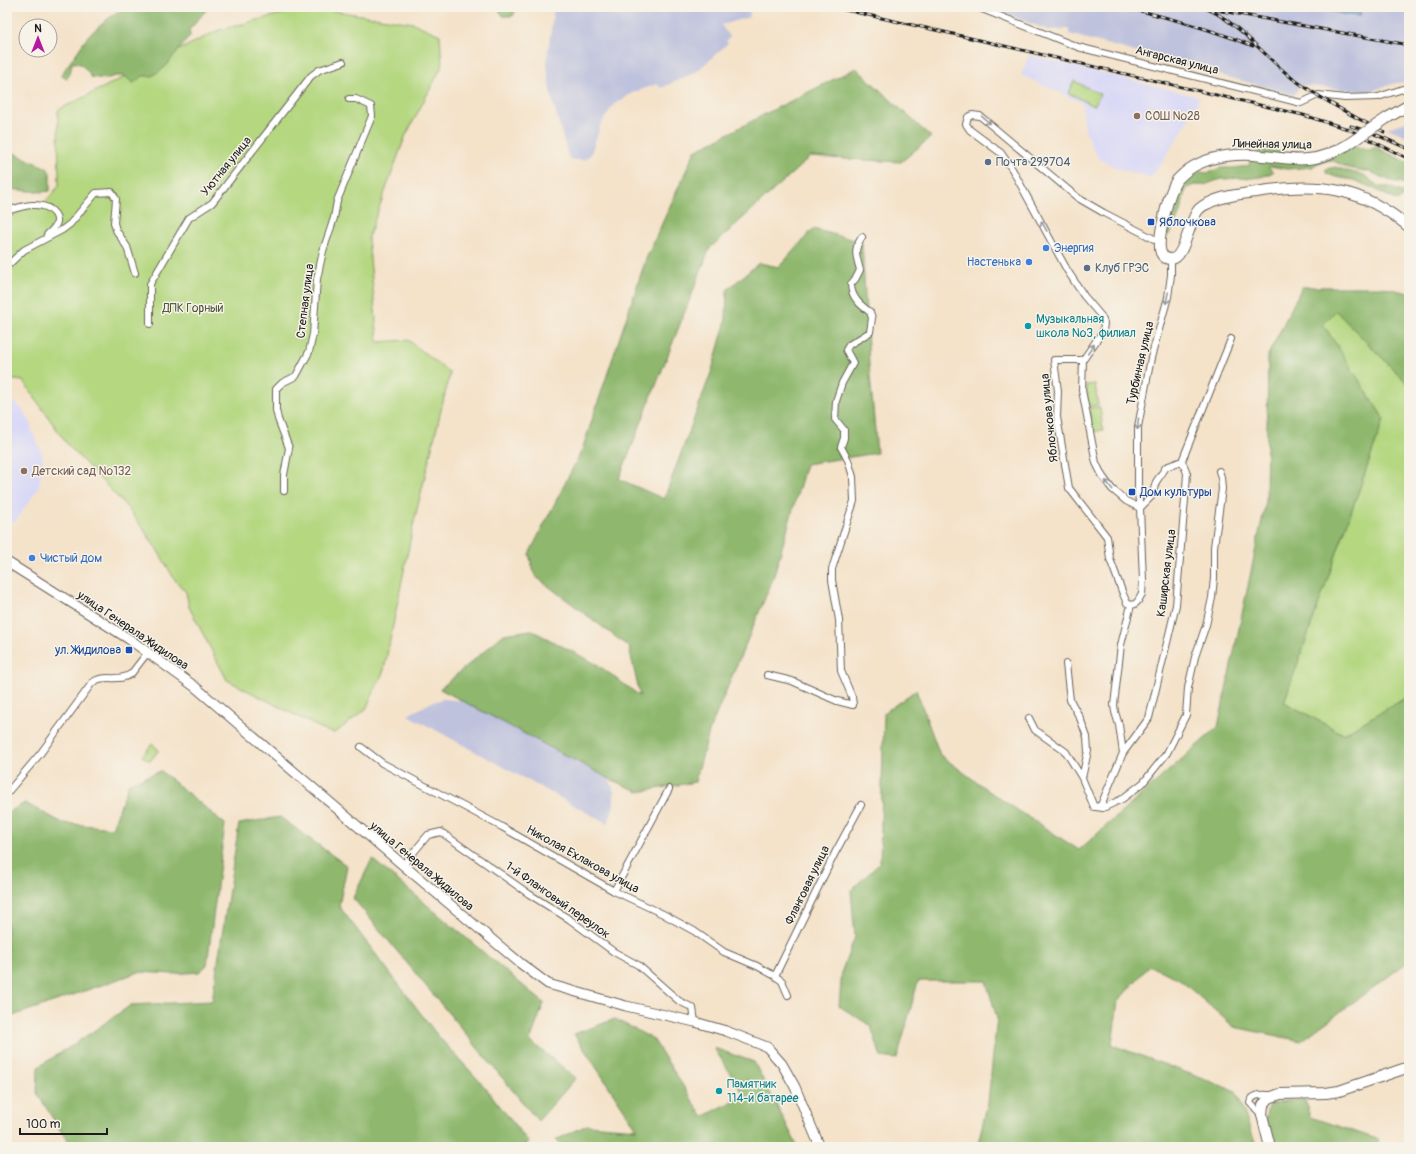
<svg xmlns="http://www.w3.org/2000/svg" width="1416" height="1154" font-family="Pangolin,sans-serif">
<rect width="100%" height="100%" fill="#f7f3e8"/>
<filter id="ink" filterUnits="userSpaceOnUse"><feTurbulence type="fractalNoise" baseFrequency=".025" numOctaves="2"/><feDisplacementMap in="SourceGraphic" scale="8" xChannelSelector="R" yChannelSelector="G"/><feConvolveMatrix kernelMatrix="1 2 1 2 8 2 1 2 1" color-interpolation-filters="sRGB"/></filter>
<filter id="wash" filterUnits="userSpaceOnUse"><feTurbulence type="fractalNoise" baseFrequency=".012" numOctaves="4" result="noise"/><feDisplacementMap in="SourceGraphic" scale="16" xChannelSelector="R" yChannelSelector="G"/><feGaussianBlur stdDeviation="0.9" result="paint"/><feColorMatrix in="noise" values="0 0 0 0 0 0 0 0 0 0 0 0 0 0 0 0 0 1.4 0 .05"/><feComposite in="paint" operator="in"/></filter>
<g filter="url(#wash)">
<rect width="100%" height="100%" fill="#f4e2c9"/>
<path fill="#d7d7f8" d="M 1029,55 L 1200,97 L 1181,133 L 1151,178 L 1117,168 L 1099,159 L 1092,147 L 1085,129 L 1082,103 L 1021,75 Z
M 15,402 L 22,409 L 32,425 L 31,429 L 43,455 L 39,487 L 15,522 L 7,521 L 7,406 Z"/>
<path fill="#bfc2dd" d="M 554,7 L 750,7 L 750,13 L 749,17 L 721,25 L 730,37 L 726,41 L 728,43 L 696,72 L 661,88 L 657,84 L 632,93 L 613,105 L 600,126 L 591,154 L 588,157 L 584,160 L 576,160 L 570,159 L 568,156 L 550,91 L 547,64 L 548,51 Z
M 988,7 L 1314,7 L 1346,15 L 1360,15 L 1361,7 L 1409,7 L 1409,82 L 1396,83 L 1368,92 L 1300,85 L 1294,95 L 1069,34 L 1069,29 L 1048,30 Z
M 1409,121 L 1409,137 L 1387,128 Z
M 444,699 L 463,701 L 610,779 L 614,792 L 614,805 L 608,824 L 408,715 L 432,702 Z"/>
<path fill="#b4d780" stroke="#687a4e" d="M 308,7 L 413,23 L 440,35 L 442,66 L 405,137 L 368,238 L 378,342 L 408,340 L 450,373 L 413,526 L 384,670 L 366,709 L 335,733 L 326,731 L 227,680 L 189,607 L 186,592 L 175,580 L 158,551 L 142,527 L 125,505 L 67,444 L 23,381 L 7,379 L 7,210 L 21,205 L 44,203 L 59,186 L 58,110 L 219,30 Z
M 1074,81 L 1100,94 L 1094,106 L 1069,93 Z
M 1336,311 L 1409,385 L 1409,696 L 1343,734 L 1284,702 L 1384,419 L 1322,324 Z
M 1095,384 L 1098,405 L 1088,406 L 1086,385 Z
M 1100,407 L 1103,430 L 1092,432 L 1089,408 Z
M 152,744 L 159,750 L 150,761 L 142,756 Z"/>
<path fill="#8fb86e" stroke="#566a45" d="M 126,7 L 209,7 L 189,30 L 190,36 L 164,68 L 152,76 L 143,76 L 133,83 L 125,76 L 115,76 L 105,79 L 91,77 C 86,70 82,61 72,63 L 70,74 L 66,79 L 61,75 L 89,35 L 109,18 Z
M 497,7 L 512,7 L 515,12 L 513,16 L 503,16 Z
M 856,68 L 931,137 L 901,162 L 810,157 L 710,248 L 619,479 L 664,499 L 712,370 L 726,320 L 727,290 L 759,263 L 779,267 L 813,229 L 862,242 L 869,364 L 877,453 L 806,464 L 773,579 L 710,729 L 695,782 L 639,792 L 610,779 L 440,689 L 504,634 L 531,630 L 598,665 L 640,696 L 629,647 L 535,576 L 529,554 L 582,450 L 646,259 L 695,151 L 771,111 Z
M 1337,144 L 1369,149 L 1375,147 L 1409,163 L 1409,184 L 1391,181 L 1370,172 L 1348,168 L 1336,162 L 1329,160 L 1318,163 L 1312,167 L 1287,169 L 1270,166 L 1269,167 L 1273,172 C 1259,181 1240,177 1225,179 C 1218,179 1211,183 1204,185 C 1199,186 1192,183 1187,189 C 1183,194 1183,201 1182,207 C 1179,215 1175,224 1171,232 L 1168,235 L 1164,234 L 1166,218 L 1175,205 L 1171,194 L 1173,185 L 1181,184 L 1185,177 L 1192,177 L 1200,172 L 1209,173 L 1221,168 L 1233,168 L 1249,166 L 1250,158 L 1256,156 L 1260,150 L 1280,151 L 1291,154 L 1311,154 L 1328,152 Z
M 7,150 L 47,168 L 50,173 L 50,191 L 41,192 L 8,189 Z
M 1336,167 L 1347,171 L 1364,175 L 1379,187 L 1390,187 L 1401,192 L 1409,191 L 1409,195 L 1399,200 L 1396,200 C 1382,193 1368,185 1353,180 C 1344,178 1335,178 1326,173 L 1326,169 Z
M 1302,287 L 1382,287 L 1409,293 L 1409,385 L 1336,311 L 1323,324 L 1384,419 L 1284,702 L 1343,734 L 1409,696 L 1409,961 L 1301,1041 L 1234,1027 L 1178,978 L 1149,966 L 1118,1001 L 1112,1045 L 1236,1091 L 1257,1147 L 977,1147 L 988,1102 L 997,1018 L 986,981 L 918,981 L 897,1059 L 881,1057 L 871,1026 L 839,1006 L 842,970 L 855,937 L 851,890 L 880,863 L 884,713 L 916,690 L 940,755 L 993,794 L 1079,850 L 1218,727 L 1266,501 L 1268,355 Z
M 161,771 L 225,824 L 207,965 L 199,972 L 173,974 L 139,972 L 7,1018 L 7,813 L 25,803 L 63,823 L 112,828 L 129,783 Z
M 280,817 L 347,866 L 339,906 L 438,1036 L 484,1086 L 529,1143 L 519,1147 L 74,1147 L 60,1130 L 37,1093 L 38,1067 L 79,1041 L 131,1005 L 212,1001 L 239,824 Z
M 372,859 L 544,1003 L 530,1041 L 576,1078 L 538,1121 L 353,898 Z
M 615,1019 L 653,1039 L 703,1117 L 744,1095 L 714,1048 L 754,1062 L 798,1147 L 562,1147 L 556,1140 L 587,1125 L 637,1129 L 574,1034 Z
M 1305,1100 L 1310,1117 L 1377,1139 L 1378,1147 L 1273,1147 C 1267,1132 1261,1118 1271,1104 L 1284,1101 Z"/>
<path fill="#66a6d9" stroke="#41617a" d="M 1314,7 L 1361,7 L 1360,16 L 1346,15 Z"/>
</g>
<g filter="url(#ink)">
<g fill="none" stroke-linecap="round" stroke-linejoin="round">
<g stroke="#686159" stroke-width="8">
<path id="street" d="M 977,7 L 1078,47 L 1301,103 L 1318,95 L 1345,98 L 1378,97 L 1409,87
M 7,211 C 22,206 44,199 55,214 C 61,223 53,229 47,235
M 7,266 L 24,250 L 62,230 L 70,224 L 96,193 L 112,192 L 116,199 L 114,223 L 116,230 L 127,247 L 135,273
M 150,324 L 150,284 L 189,218 L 212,203 L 311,76 L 319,70 L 343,62
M 1083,360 L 1054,360 L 1058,391 L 1057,417 L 1069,488 L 1107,537 L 1110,559 L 1123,594 L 1127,603 L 1131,605
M 284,491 L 284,475 L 289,448 L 278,419 L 276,410 L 276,389 L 282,383 L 296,376 L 309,352 L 313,334 L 317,279 L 323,251 L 334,218 L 337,201 L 372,116 L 371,106 L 356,99 L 349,99
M 1140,508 L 1126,501 L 1112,489 L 1103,477 L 1096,463 L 1082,390 L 1083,360 L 1103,331 L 1104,323 L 1101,316 L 1084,296 L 1067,270 L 1012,169 L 1001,153 L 970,130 L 966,124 L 968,117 L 972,115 L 980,116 L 1078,198 L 1104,213 L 1160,242
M 1140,508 L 1152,496 L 1156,482 L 1166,467 L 1182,461
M 1066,664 L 1070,700 L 1080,718 L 1087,737 L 1088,751 L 1082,778 L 1094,807 L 1096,807 L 1101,805 L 1123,753 L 1149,718 L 1176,605 L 1186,488 L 1187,473 L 1182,461 L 1231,339
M 767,675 L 792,681 L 837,701 L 853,705 L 852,697 L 841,671 L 839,620 L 832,580 L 832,569 L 854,501 L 853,477 L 848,460 L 841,447 L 844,438 L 844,430 L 835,419 L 836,401 L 842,383 L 853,363 L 846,350 L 849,345 L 870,332 L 872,318 L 870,312 C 860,305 851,297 851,284 L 856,278 L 860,270 C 856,255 853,250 862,237
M 1029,718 L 1035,730 L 1066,752 L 1082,778
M 361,747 L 382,763 L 502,827 L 614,891 L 663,914 L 694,931 L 724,952 L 757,966 L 775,976 L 782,981 L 788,995
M 1123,753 L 1119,725 L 1115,712 L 1114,705 L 1121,645 L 1131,605 L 1135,604 L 1138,601 L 1142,594 L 1143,580 L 1140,508 L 1138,494 L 1138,427 L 1151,358 L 1168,297 L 1171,275 L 1171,259
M 7,793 L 40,754 L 92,683 C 103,673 119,683 131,674 L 148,652
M 1096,807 L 1103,808 L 1122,799 L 1143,783 L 1167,753 L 1186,715 L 1188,688 L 1195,657 L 1206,625 L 1212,598 L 1214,578 L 1214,547 L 1222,489 L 1221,477 L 1219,471
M 403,865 L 428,835 L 441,832 L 529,894 L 569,919 L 614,952 L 638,965 L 679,1001 L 693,1008 L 695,1022
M 614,891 L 669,789
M 775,976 L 835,853 L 861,805
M 1262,1115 L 1250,1103 C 1252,1093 1263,1095 1271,1095"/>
</g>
<g stroke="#686159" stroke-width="11">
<path id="secondary" d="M 7,562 L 129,639 L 194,686 L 403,865 L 520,963 L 548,984 L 626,1006 L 695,1022 L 726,1031 L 767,1047 L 782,1064 L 795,1087 L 820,1147"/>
</g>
<g stroke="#686159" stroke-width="12">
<path id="primary" d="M 1387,118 L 1409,105
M 1347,145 C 1335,152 1323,158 1308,159 C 1293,161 1278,157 1263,156 C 1237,153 1210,155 1188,170 C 1184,173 1180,177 1177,180 C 1169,191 1156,241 1161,253 C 1163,257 1167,259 1171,259 C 1185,259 1189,219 1199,209 C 1202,206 1206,204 1209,203 C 1223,196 1241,194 1256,192 C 1317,182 1360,186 1409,227
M 1270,1147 L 1262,1115 L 1263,1105 L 1269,1098 L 1280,1094 L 1326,1093 L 1339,1091 L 1409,1067"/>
</g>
<use href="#street" stroke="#fff" stroke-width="6"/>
<use href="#secondary" stroke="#fff" stroke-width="9"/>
<use href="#primary" stroke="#fff" stroke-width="10"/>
<g stroke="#1c1c1c" stroke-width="3">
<path id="rail" d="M 832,7 L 953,34 L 1303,115 L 1348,129 L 1409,159
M 1125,7 C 1169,18 1211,29 1253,46
M 1202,7 C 1234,17 1265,57 1292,78 C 1321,99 1352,116 1384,132
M 1216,10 L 1409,45
M 1351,126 L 1370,132 L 1409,149"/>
</g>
<use href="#rail" stroke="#f7f3e8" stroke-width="1.5" stroke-dasharray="4.5" stroke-linecap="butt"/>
<g stroke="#686159" stroke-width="12" stroke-linecap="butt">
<path id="primary-bridge" d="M 1347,145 L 1387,118"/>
</g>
<use href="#primary-bridge" stroke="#fff" stroke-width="10"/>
</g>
<defs><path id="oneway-shaft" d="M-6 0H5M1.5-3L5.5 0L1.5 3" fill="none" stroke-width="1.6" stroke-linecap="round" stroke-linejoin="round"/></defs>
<g stroke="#999">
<use href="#oneway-shaft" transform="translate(986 120) rotate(39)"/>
<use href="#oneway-shaft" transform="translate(1044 226) rotate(-119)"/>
<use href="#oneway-shaft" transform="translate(1167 298) rotate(102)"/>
<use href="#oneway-shaft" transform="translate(1091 349) rotate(-56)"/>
<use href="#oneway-shaft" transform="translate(1138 424) rotate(96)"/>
<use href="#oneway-shaft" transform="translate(1109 485) rotate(-129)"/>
</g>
</g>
<g fill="#8d6e63" stroke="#f7f3e8" stroke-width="1.5">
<circle cx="1137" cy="116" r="4"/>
<circle cx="24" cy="471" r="4"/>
</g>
<g fill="#5c6f8a" stroke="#f7f3e8" stroke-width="1.5">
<circle cx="988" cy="162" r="4"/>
<circle cx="1087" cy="268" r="4"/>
</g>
<g fill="#1a4fb4" stroke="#f7f3e8" stroke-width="1.5">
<rect x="1147" y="218" width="8" height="8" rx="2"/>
<rect x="1128" y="488" width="8" height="8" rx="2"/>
<rect x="125" y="646" width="8" height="8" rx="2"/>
</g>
<g fill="#3f7fe0" stroke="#f7f3e8" stroke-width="1.5">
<circle cx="1046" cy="248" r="4"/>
<circle cx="1029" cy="262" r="4"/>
<circle cx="32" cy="558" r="4"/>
</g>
<g fill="#0f9aa8" stroke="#f7f3e8" stroke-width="1.5">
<circle cx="1028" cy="326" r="4"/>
<circle cx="719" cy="1091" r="4"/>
</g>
<g text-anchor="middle" stroke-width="3" stroke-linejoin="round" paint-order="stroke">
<g font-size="12" fill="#1c1c1c" stroke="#f7f3e8">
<text transform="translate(1177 60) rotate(14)" y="4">Ангарская улица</text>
<text transform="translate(1272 144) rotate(1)" y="4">Линейная улица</text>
<text transform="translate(226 166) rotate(-51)" y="4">Уютная улица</text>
<text transform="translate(305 301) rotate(-83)" y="4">Степная улица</text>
<text transform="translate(1140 363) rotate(-77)" y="4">Турбинная улица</text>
<text transform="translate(1049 418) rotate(-96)" y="4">Яблочкова улица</text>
<text transform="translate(1166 573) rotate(-83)" y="4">Каширская улица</text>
<text transform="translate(133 630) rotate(34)" y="4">улица Генерала Жидилова</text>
<text transform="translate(583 859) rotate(29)" y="4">Николая Ехлакова улица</text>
<text transform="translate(422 866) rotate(40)" y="4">улица Генерала Жидилова</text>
<text transform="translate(807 885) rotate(-64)" y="4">Фланговая улица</text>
<text transform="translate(558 900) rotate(35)" y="4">1-й Фланговый переулок</text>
</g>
<g font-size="12" fill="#785e54" stroke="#f7f3e8" text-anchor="start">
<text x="1145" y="120">СОШ №28</text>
<text x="32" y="475">Детский сад №132</text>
</g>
<g font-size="12" fill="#4e5e75" stroke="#f7f3e8" text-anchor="start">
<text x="996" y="166">Почта 299704</text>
<text x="1095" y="272">Клуб ГРЭС</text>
</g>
<g font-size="12" fill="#164399" stroke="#f7f3e8" text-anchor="start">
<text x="1159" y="226">Яблочкова</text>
<text x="1140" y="496">Дом культуры</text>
<text x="121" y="654" text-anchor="end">ул. Жидилова</text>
</g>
<g font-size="12" fill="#366cbe" stroke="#f7f3e8" text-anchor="start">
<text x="1054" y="252">Энергия</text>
<text x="1021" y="266" text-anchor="end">Настенька</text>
<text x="40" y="562">Чистый дом</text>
</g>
<g font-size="12" fill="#4a543a" stroke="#f7f3e8">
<text x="193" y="312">ДПК Горный</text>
</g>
<g font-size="12" fill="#0d838f" stroke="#f7f3e8" text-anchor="start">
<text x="1036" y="323">Музыкальная<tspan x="1036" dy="14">школа №3, филиал</tspan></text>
<text x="727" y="1088">Памятник<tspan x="727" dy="14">114-й батарее</tspan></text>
</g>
</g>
<rect width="1416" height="1154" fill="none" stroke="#f7f3e8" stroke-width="24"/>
<g transform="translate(38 38)"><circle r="19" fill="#f7f3e8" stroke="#9f9d96"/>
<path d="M0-3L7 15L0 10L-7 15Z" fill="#b5179e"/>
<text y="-6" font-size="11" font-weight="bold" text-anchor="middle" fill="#1c1c1c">N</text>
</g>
<path d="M20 1128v6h87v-6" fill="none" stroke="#1c1c1c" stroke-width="2"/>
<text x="26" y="1128" font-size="12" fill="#1c1c1c" stroke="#f7f3e8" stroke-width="3" paint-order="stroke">100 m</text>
</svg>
